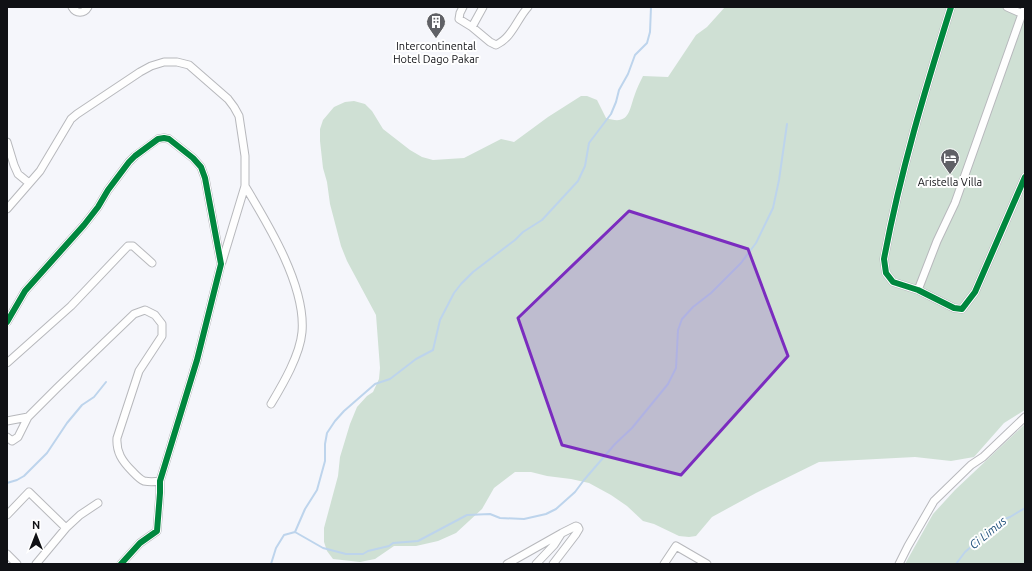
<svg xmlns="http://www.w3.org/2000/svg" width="1032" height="571" font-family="Ubuntu,sans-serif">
<rect width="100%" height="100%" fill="#f5f6fb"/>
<path fill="#cfe0d4" d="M 725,7 L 1025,7 L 1025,410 L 1004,423 L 974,457 L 951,461 L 915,457 L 819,462 L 756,493 L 712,517 L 696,536 L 689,537 L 679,536 L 654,524 L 643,521 L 627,506 L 611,495 L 589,483 L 571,479 L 547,476 L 531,472 L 515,472 L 494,488 L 482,509 L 456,533 L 438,541 L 416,546 L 394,546 L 375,559 L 360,562 L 333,559 L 327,551 L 324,542 L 324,528 L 338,476 L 340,457 L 350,424 L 357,407 L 367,396 L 373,392 L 379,379 L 380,368 L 376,315 L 347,261 L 341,246 L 330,204 L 327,182 L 323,168 L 320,141 L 320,129 L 323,120 L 334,107 L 345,102 L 354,101 L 365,104 L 372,111 L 383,129 L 410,150 L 422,157 L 433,160 L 464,158 L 501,139 L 514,142 L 548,117 L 581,96 L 587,96 L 597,100 L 606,118 C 630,126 629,110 635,94 C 637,88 640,82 643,76 L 668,77 L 696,35 L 707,27 Z
M 1025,424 L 1025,564 L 905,564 L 933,514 L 955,490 Z"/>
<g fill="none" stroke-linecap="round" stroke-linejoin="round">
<path stroke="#bdd4ec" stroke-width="2" d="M 7,483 L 17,480 L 24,476 L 47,453 L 67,423 L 82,405 L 94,397 L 106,382
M 295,532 L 305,509 L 317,490 L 325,461 L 325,444 L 327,433 L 335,421 L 344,411 L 375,384 L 390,379 L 416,359 L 433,350 L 440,320 L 454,293 L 461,284 L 473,272 L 515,240 L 523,232 L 542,220 L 578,181 L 585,166 L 589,143 L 611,114 L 616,102 L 619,90 L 628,74 L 635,55 L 647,43 L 650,32 L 651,7
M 271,564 L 276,548 L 284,535 L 295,532 L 323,548 L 346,554 L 363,554 L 368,551 L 389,546 L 393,543 L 418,541 L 467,515 L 490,514 L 500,518 L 524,519 L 546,514 L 556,509 L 575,492 L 584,480 L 615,444 L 632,428 L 668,384 L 676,368 L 678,330 L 682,319 L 693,307 L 711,293 L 741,263 L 756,243 L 773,208 L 779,180 L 787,124
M 956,564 L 965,552 L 1002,520 L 1010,517 L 1025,508"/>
<g stroke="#b7b8bc" stroke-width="9">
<path id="minor" d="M 72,7 C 76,14 84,14 88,7
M 463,7 L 460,13 L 459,19 L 472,27 L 483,7
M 951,7 C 925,90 900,173 884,259 L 886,273 L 893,282 L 918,290 L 954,308 L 962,309 L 975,292 L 1025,177
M 1007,7 L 1025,15
M 472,27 L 490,42 L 496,45 C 512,38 517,19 528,7
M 7,142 L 14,165 L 18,174 L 29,183
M 245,186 C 268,224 306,286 302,332 C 300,355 283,384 271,404
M 7,209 L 40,171 L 71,119 L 77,114 L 140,72 L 151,66 L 164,62 L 177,62 L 189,65 L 228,99 L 234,107 L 239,116 L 245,156 L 245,186 L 222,262
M 918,290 L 937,241 L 955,203 L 1022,14 L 1025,9
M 7,322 L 25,291 L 84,225 L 98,207 L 108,190 L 129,162 L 135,156 L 158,139 L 164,138 L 169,139 L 193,158 L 201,167 L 205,178 L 221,264 L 197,360 L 160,481 L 160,493 L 157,531 L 140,543 L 121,564
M 7,363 L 71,306 L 128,246 L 133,246 L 152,263
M 7,421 L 28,417
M 7,437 L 12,441 L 18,437 L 28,417 L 57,388 L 134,314 L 145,310 L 155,315 L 162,324 L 162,336 L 139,371 L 117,438 C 116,452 122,461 132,471 C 135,474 139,479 144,481 C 149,482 154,482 160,481
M 7,515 L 29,492 L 66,528
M 7,554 L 17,564
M 36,564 L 66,528 L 80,515 L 98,503
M 507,564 L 562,533 L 576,526 L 578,527 L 579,529 L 576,534 L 553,564
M 536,564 L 554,545 L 561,534
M 664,564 L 676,546 L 707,564
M 899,564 L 908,546 L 934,501 L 971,465 L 983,457 L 1025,417"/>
</g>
<use href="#minor" stroke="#fefefe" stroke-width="7"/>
<g stroke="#fff" stroke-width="8">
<path id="cycleway" d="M 951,7 C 925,90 900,173 884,259 L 886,273 L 893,282 L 918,290 L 954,308 L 962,309 L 975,292 L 1025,177
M 7,322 L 25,291 L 84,225 L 98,207 L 108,190 L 129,162 L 135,156 L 158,139 L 164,138 L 169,139 L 193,158 L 201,167 L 205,178 L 221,264 L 197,360 L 160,481 L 160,493 L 157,531 L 140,543 L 121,564"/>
</g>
<use href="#cycleway" stroke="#00873e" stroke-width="6"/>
</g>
<path fill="#7b2cbf" fill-opacity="0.2" stroke="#7b2cbf" stroke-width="3" stroke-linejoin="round" d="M 629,211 L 748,249 L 788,356 L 681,475 L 562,445 L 518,318 Z"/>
<defs>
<g id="building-pin" transform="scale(1)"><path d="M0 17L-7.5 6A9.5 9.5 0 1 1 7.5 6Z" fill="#606166" stroke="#fff"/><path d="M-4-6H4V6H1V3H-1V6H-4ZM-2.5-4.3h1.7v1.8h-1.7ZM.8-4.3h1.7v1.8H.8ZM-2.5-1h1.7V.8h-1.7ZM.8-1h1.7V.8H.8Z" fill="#fff"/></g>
<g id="hotel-pin" transform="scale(1)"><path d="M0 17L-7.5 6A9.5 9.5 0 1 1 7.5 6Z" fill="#606166" stroke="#fff"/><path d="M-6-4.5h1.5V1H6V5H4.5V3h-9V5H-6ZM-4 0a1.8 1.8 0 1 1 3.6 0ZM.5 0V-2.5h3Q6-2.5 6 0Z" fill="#fff"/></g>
</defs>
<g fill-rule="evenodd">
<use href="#building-pin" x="436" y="22"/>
<use href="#hotel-pin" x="950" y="158"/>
</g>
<g text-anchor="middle" stroke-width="4" stroke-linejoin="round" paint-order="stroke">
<g font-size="11" fill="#101115" stroke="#fff">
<text x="436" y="50">Intercontinental<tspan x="436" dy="13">Hotel Dago Pakar</tspan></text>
<text x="950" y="186">Aristella Villa</text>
</g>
<g font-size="12" font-style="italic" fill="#20517b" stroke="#fff">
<text transform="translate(988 533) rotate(-39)" y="4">Ci Limus</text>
</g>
</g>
<rect width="1032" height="571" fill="none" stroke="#101115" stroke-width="16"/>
<g transform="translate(36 535)" stroke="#ffffff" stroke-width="3" paint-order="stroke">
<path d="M0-3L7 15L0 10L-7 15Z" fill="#101115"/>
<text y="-6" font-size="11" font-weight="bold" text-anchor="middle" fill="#101115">N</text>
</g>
</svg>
